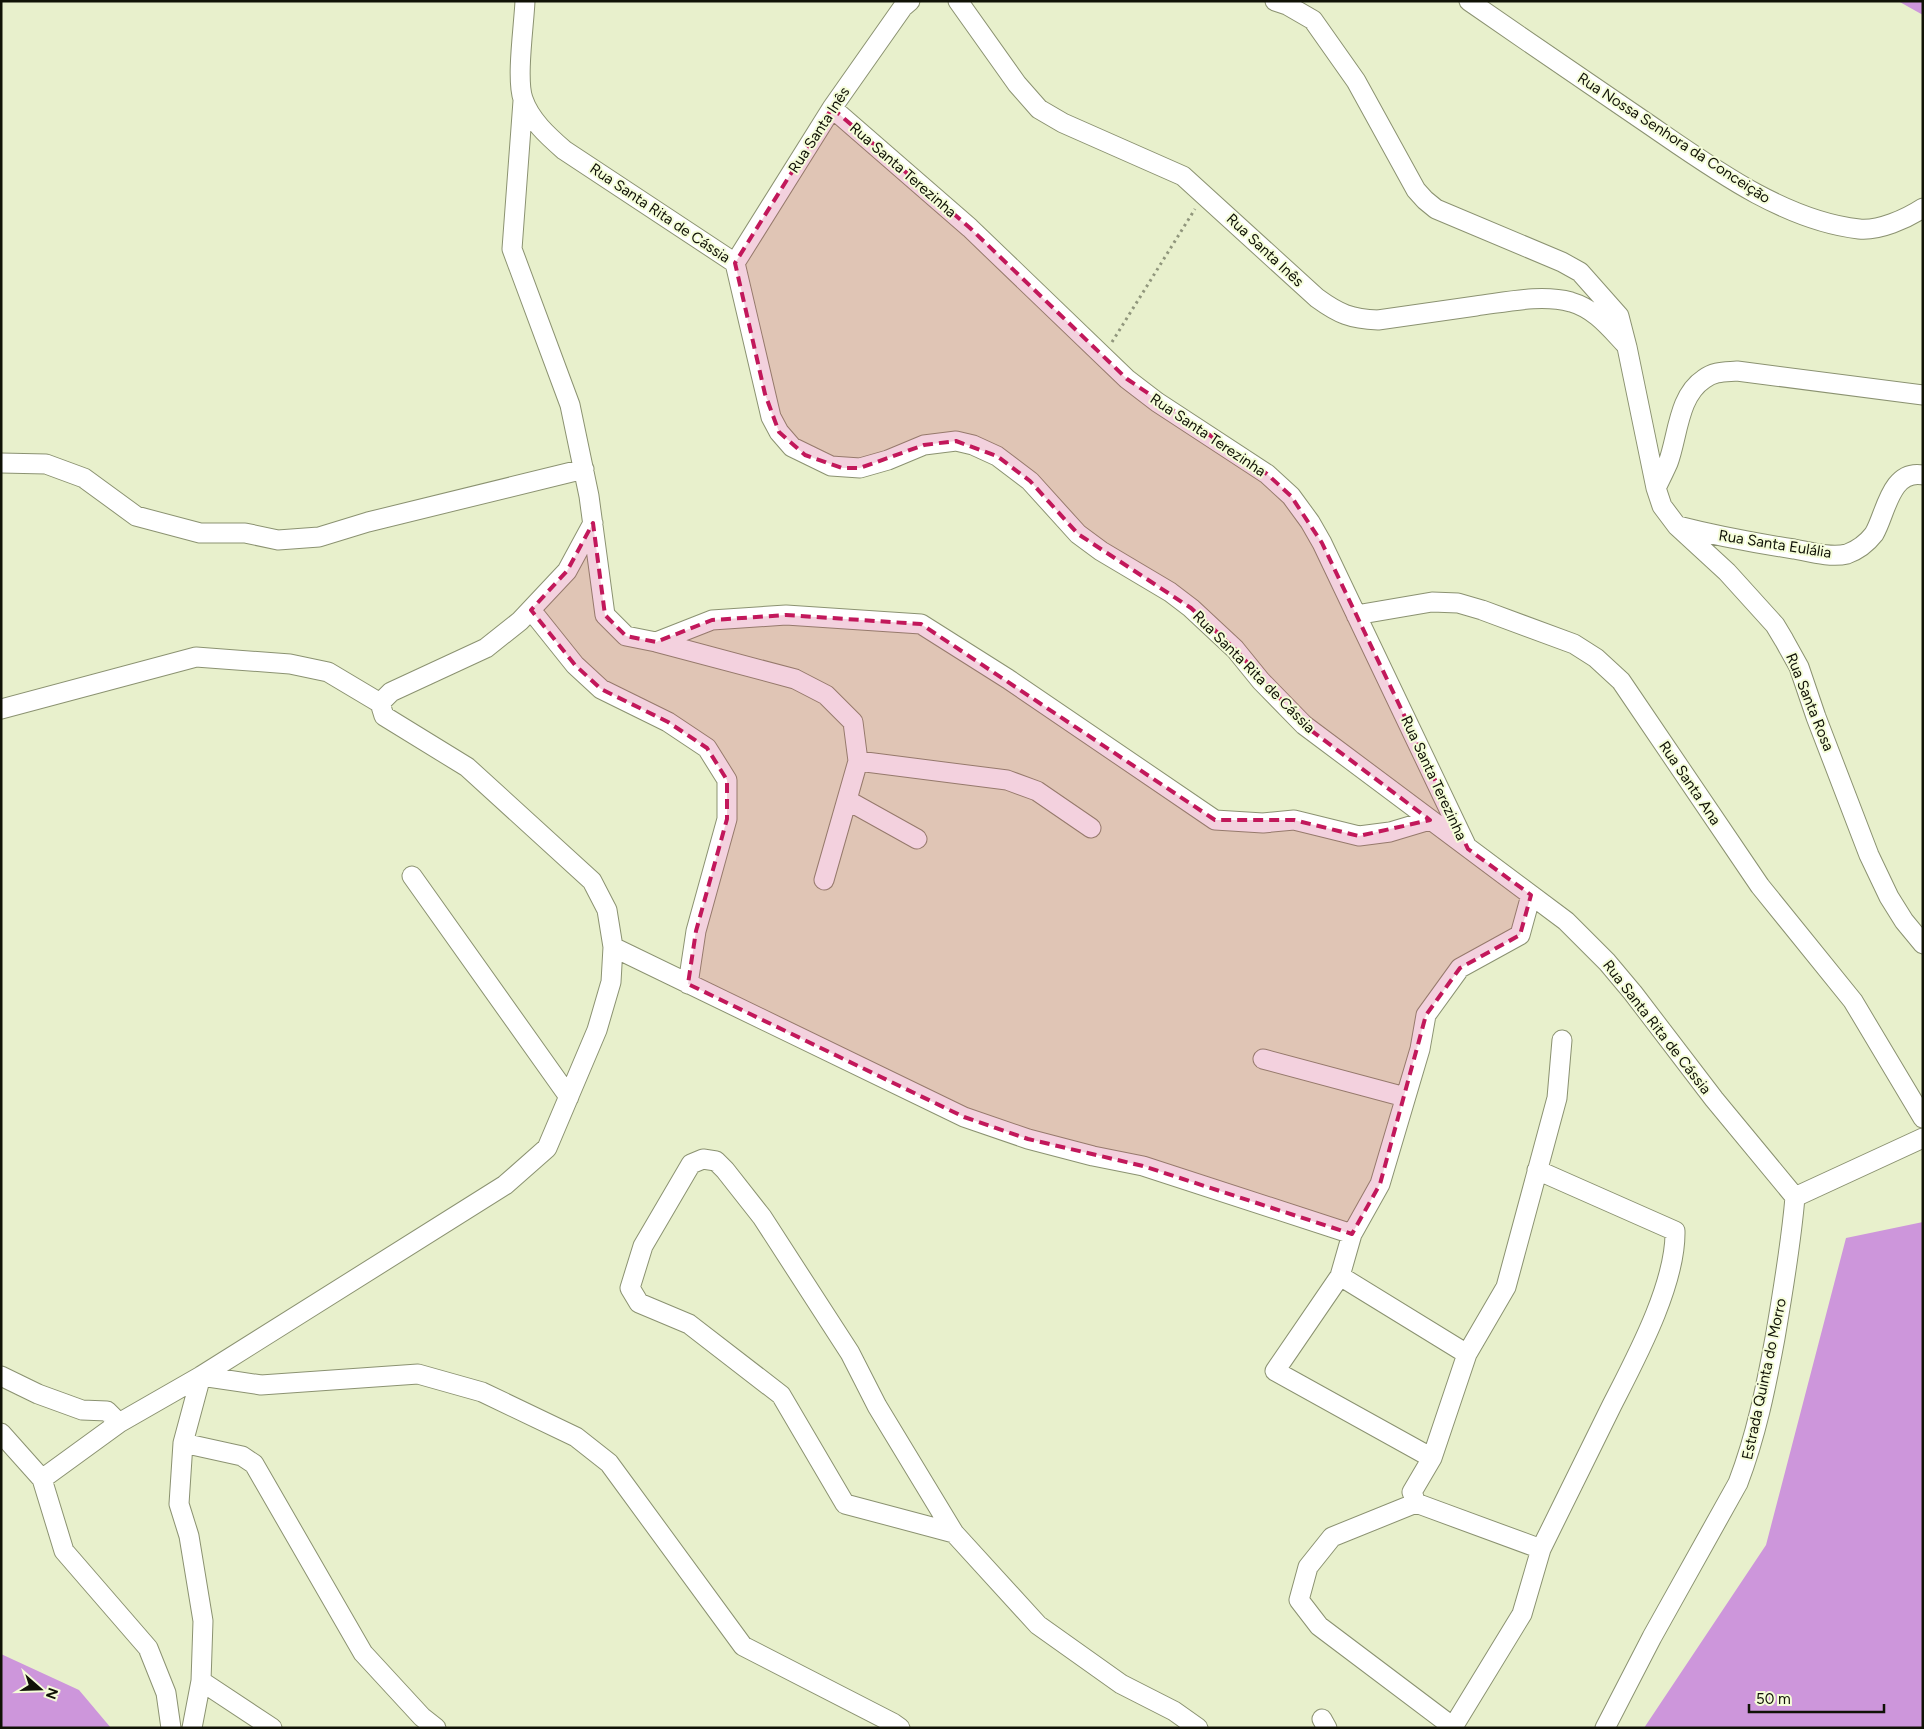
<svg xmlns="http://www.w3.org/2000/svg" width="1924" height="1729" font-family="Figtree,sans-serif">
<rect width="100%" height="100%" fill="#e8f0cc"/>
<path fill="#cd96db" d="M 1898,1 L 1923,1 L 1923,15 Z
M 1923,1222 L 1923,1728 L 1644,1728 L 1766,1545 L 1846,1238 Z
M 1,1654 L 79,1690 L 111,1728 L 1,1728 Z"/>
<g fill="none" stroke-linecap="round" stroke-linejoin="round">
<g stroke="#8b9271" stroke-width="21">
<path id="street" d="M 525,1 C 524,25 516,79 523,99 C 530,120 548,136 564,150 L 735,263 L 771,417 L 779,432 L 792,447 L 831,466 L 860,468 L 888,460 L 924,445 L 956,441 L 973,445 L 997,456 L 1030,481 L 1078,534 L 1101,551 L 1170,592 L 1191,608 L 1235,649 L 1261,681 L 1304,725 L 1566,921 L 1607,962 L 1633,993 L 1714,1099 L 1795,1197
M 958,1 L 1017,84 L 1039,109 L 1063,123 L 1183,176 L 1317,298 C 1339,314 1351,319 1378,320 C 1411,315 1443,311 1476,306 C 1507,302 1541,294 1571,302 C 1595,309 1609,327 1625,344
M 1275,1 L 1287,5 L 1313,20 L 1356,81 L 1416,190 L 1425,200 L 1436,209 L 1562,262 L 1580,272 L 1619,316 L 1627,347 L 1656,488 L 1662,506 L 1677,526 L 1727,572 L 1775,625 L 1784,640 L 1799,667 L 1816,717 L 1869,855 L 1889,897 L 1904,921 L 1923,944
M 1469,1 C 1525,40 1581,78 1638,117 C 1703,161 1779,220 1859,229 C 1879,231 1906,219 1923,208
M 523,101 L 512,249 L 570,405 L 589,496 L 605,615 L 626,636 L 656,642 L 712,620 L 786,615 L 921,624 L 1008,679 L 1215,820 L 1263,823 L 1294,820 L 1359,836 L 1390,832 L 1430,820
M 832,108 L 970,228 L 1127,379 L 1157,402 L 1267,474 L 1291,496 L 1310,522 L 1322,543 L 1466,845
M 735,263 L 832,108 L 903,7 L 910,1
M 1,463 L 46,464 L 84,478 L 136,516 L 200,533 L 245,533 L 278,540 L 319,537 L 368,522 L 584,469
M 1656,488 C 1660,480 1664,472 1668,463 C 1678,436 1678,396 1704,379 C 1714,371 1725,372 1737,371 L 1923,395
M 1678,526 C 1717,536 1755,543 1794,549 C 1810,552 1831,558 1847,554 C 1858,550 1867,543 1874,534 C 1886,514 1890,469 1923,475
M 531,610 L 575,665 L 601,689 L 668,722 L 707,748 L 727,780 L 727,819 L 696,931 L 688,984
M 1356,615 L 1432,602 L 1458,603 L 1482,610 L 1574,644 L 1596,658 L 1621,681 L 1760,886 L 1853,1001 L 1923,1118
M 656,642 L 795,679 L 826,695 L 853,722 L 858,761 L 824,880
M 1,709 L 196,657 L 290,664 L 328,672 L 380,703
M 858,761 L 1007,780 L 1037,791 L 1091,828
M 847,800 L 917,839
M 412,876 L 569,1097
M 613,947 L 964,1117 L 1028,1139 L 1093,1156 L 1143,1166 L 1352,1234 L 1340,1276 L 1275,1371 L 1432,1458 L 1467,1354
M 1263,1059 L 1405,1097
M 1795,1197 L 1923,1138
M 1352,1234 L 1380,1184 L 1420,1049 L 1426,1015 L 1460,968 L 1520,935 L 1531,895
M 1340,1276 L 1467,1354 L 1506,1287 L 1557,1098 L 1562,1040
M 1,1376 L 38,1394 L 82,1410 L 107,1411 L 119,1423
M 1,1433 L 42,1479 L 64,1551 L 148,1648 L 166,1693 L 171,1728
M 183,1443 L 242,1456 L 254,1464 L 363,1653 L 422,1717 L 436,1728
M 1432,1458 L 1412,1492 L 1416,1503 L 1541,1549 C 1565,1501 1588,1453 1612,1405 C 1636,1358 1676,1284 1675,1231 L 1537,1170
M 42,1479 L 119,1423 L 201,1376 L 505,1185 L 547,1148 L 597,1030 L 611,982 L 613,947 L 607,910 L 592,881 L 467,767 L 384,716 L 380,703 L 391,692 L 486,648 L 520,621 L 567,571 L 593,523
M 1416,1503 L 1332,1537 L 1308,1567 L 1299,1600 L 1319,1626 L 1453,1727 L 1522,1614 L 1541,1549
M 954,1533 L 877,1406 L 850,1353 L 762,1217 L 725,1170 L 716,1161 L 703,1159 L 691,1164 L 643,1246 L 630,1288 L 639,1303 L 689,1324 L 781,1395 L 845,1504 L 954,1533 L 1038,1625 L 1121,1684 L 1174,1711 L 1198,1728
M 201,1681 L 272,1728
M 1322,1719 L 1327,1728
M 192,1728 L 201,1681 L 203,1621 L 189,1536 L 179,1504 L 183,1443 L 201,1376 L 261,1385 L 418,1374 L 482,1392 L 576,1437 L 609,1463 L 743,1646 L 893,1723 L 900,1728
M 1605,1728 L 1652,1637 L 1738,1483 C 1756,1436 1766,1387 1775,1338 C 1783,1291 1791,1245 1795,1197"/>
</g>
<path stroke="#90967c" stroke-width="3" stroke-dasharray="2.5 4" stroke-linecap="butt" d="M 1112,342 L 1195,209"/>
<use href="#street" stroke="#fff" stroke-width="19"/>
</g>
<path fill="#c2185b" fill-opacity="0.2" stroke="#c2185b" stroke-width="4" stroke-dasharray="10 6" stroke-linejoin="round" d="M 832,108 L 970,228 L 1127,379 L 1267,474 L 1291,496 L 1322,543 L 1468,849 L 1531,895 L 1520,935 L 1460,968 L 1426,1015 L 1380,1184 L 1352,1234 L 1143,1166 L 1028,1139 L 964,1117 L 688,984 L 696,931 L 727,819 L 727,780 L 707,748 L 668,722 L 601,689 L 575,665 L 531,610 L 567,571 L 593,523 L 605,615 L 626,636 L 656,642 L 712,620 L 786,615 L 921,624 L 1215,820 L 1294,820 L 1359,836 L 1430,820 L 1304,725 L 1235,649 L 1191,608 L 1078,534 L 1030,481 L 997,456 L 956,441 L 924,445 L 860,468 L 842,468 L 805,455 L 779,432 L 765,394 L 735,263 Z"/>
<g text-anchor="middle" stroke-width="4" stroke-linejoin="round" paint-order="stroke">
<g font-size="15" fill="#101206" stroke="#f5fdd9">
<text transform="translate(819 130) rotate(-57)" y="5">Rua Santa Inês</text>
<text transform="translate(1674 138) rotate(33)" y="5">Rua Nossa Senhora da Conceição</text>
<text transform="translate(903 170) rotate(41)" y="5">Rua Santa Terezinha</text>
<text transform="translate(660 213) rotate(34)" y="5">Rua Santa Rita de Cássia</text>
<text transform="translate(1265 250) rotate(43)" y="5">Rua Santa Inês</text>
<text transform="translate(1208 435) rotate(34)" y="5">Rua Santa Terezinha</text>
<text transform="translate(1775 544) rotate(9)" y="5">Rua Santa Eulália</text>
<text transform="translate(1254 672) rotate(45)" y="5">Rua Santa Rita de Cássia</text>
<text transform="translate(1810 702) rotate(68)" y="5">Rua Santa Rosa</text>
<text transform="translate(1434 778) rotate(65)" y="5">Rua Santa Terezinha</text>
<text transform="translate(1690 783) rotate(56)" y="5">Rua Santa Ana</text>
<text transform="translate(1657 1027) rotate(52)" y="5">Rua Santa Rita de Cássia</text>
<text transform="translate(1764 1379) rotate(-78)" y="5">Estrada Quinta do Morro</text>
</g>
</g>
<rect width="1924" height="1729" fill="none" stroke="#101206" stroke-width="5"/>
<g transform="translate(40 1689) rotate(110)" stroke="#f5fdd9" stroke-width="4" paint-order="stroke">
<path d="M0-4L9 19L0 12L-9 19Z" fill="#101206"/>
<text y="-8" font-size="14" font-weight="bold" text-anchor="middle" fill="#101206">N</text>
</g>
<path d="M1749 1704v8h135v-8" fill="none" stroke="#101206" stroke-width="2.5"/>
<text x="1756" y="1704" font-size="15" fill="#101206" stroke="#f5fdd9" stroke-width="4" paint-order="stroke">50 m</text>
</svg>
